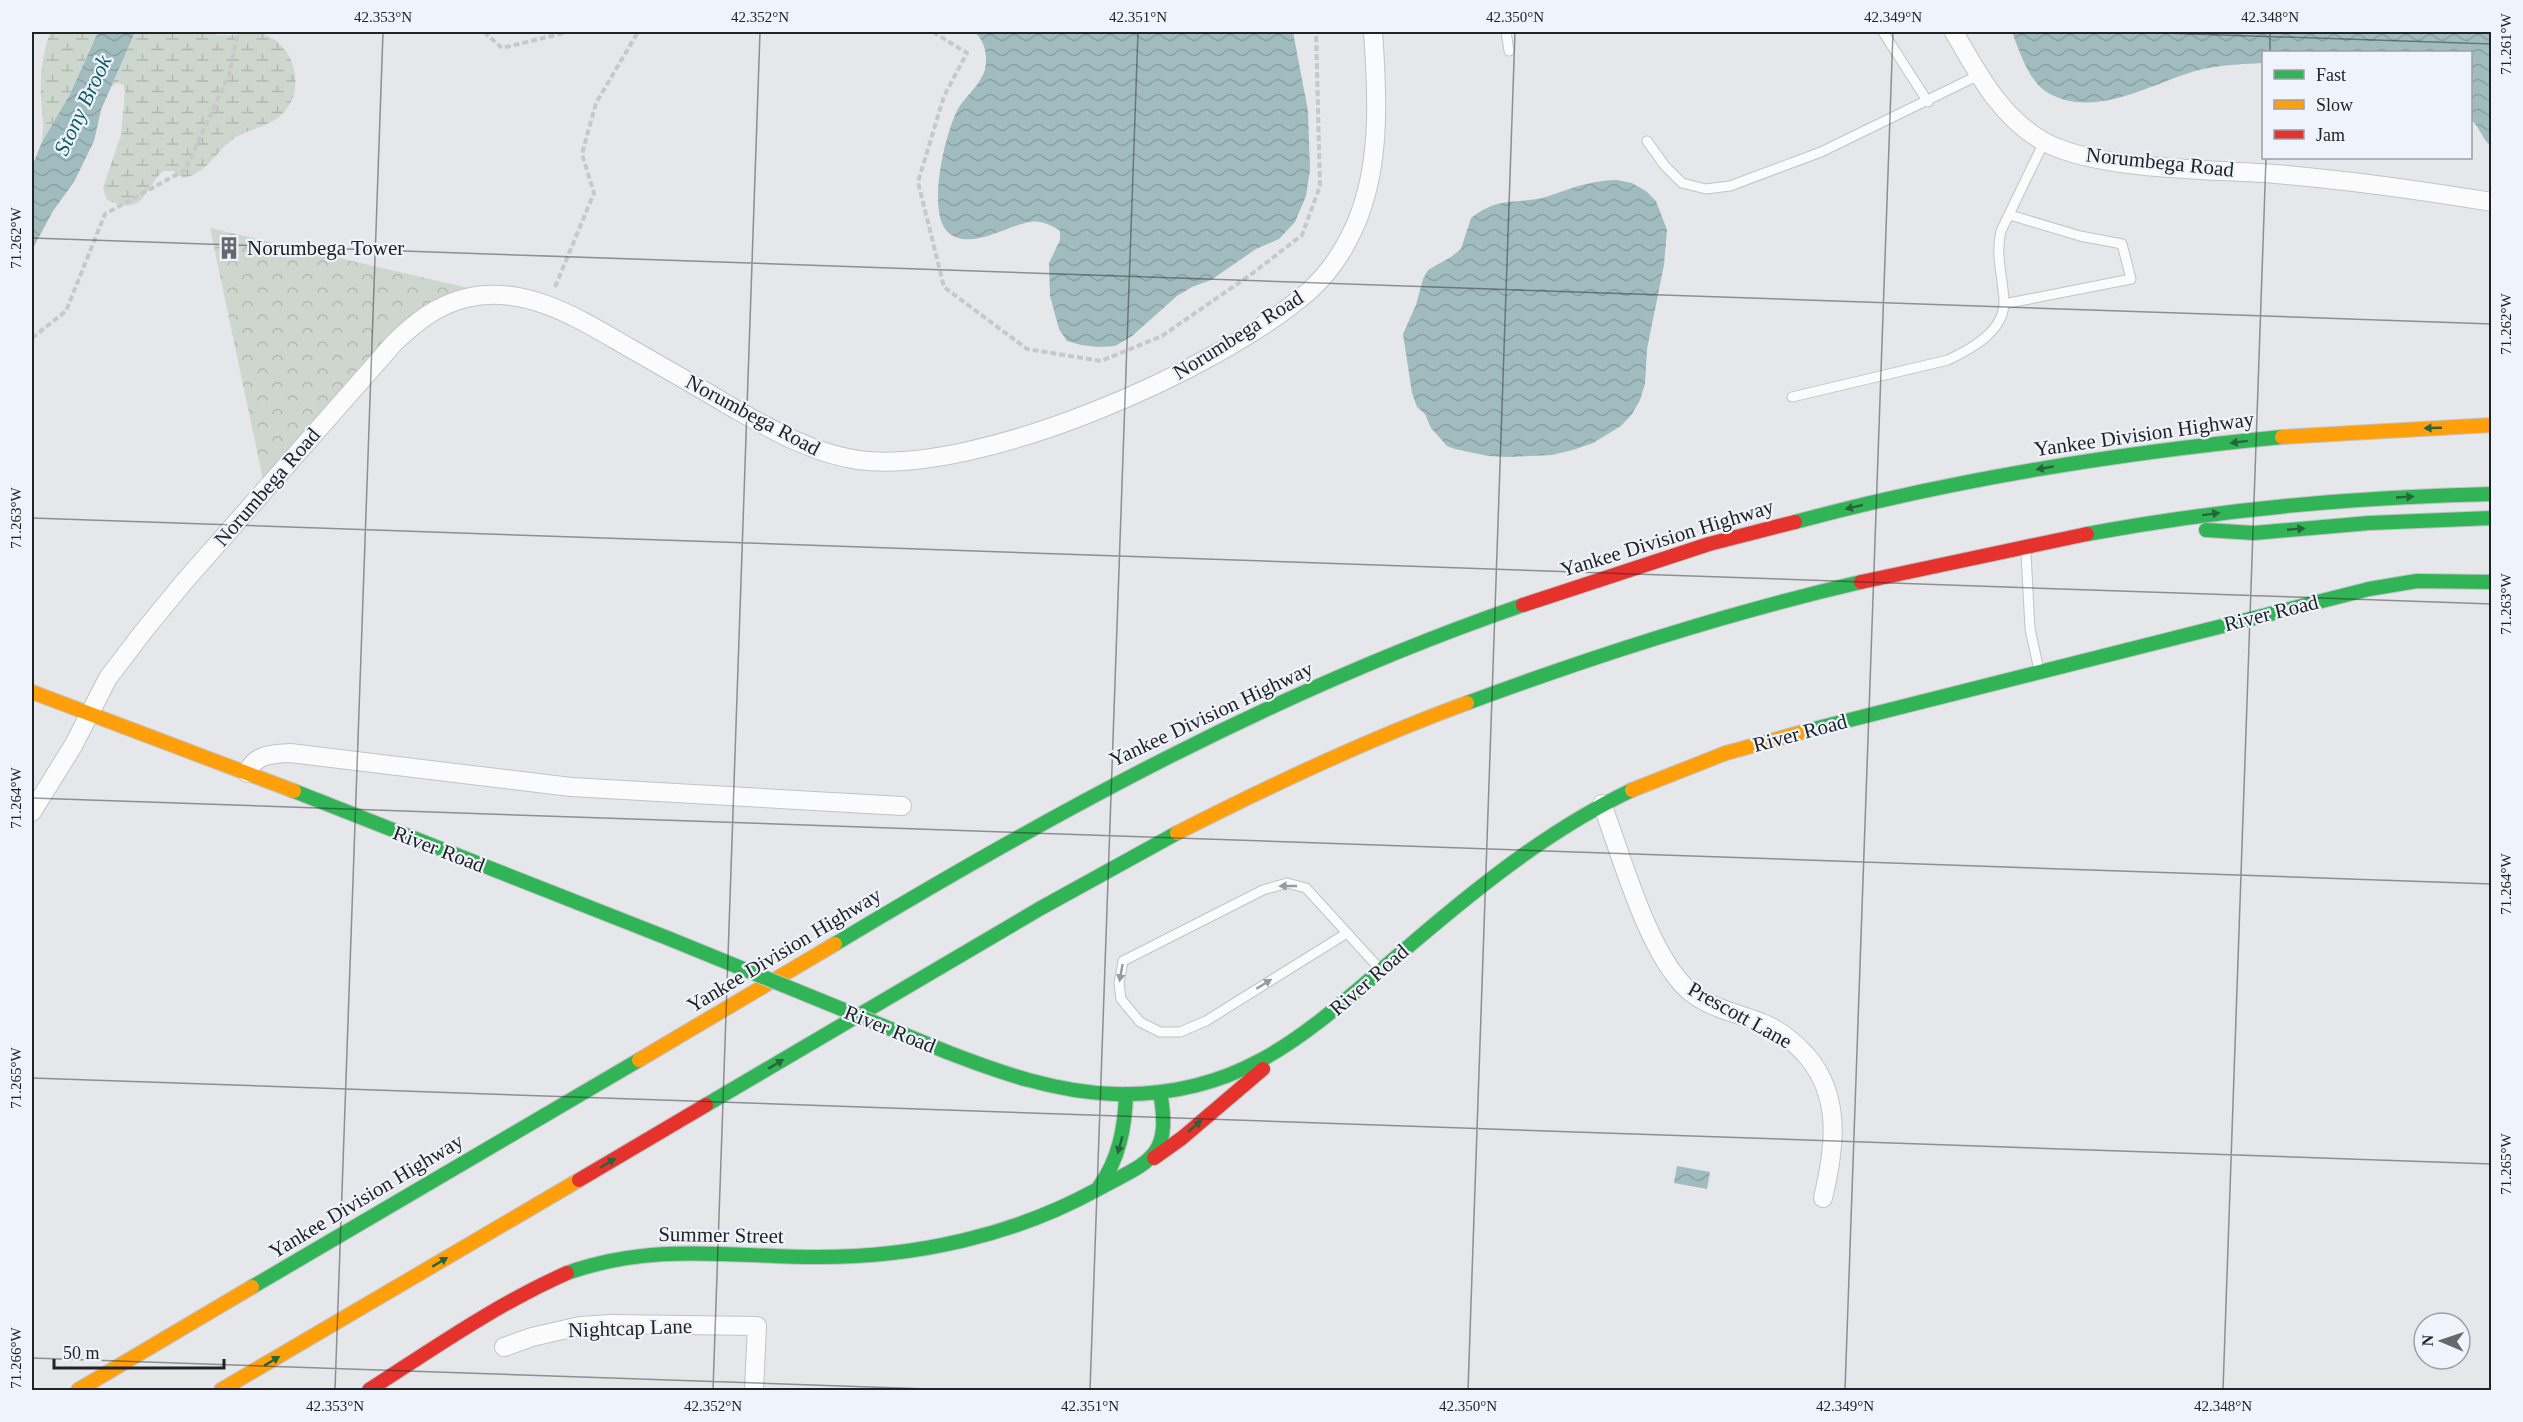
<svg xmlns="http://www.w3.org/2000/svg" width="2523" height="1422" font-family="Georgia,serif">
<defs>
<pattern id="wetland-marsh" width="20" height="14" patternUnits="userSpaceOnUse" patternTransform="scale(1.5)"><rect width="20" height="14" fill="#ced7cd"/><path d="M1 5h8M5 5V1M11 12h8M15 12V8" fill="none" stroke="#b1b8b0"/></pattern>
<pattern id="park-crowns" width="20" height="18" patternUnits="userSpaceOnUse" patternTransform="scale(1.5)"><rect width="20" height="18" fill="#ced7cd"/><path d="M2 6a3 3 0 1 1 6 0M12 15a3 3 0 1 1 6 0" fill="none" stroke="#b1b8b0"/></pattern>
<pattern id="water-waves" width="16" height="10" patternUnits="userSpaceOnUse" patternTransform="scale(1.5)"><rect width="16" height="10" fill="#a1bcbf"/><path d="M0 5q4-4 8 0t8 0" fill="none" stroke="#8aa1a4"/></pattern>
</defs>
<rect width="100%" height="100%" fill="#e5e7eb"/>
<path fill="url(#wetland-marsh)" d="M 50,32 L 98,32 L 58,119 L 41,144 C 45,128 42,113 41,97 C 40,74 43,53 50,32 Z
M 135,32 L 215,32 L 217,35 C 232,37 254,29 268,36 C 298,50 306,95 279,117 C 265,128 247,129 233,139 C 214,153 208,173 183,178 L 173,171 L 163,171 C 141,192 145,217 107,200 L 103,188 L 121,135 L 125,91 L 123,84 L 117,83 L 111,87 Z"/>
<path fill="url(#park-crowns)" d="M 210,228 L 494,294 L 440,307 L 265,489 Z"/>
<path fill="url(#water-waves)" d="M 98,32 L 135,32 L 101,110 L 94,141 L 74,182 L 53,211 L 32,250 L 32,167 L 41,144 L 69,96 Z
M 974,32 L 1293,32 L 1308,111 L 1310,170 L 1306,196 L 1295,222 L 1279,239 L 1256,249 L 1211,280 L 1192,287 L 1177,296 L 1132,336 L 1115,346 L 1098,347 L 1081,345 L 1067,341 L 1059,329 L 1050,296 L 1049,263 L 1060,240 L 1060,231 C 1051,225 1041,220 1030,222 C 1007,225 968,253 947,231 C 927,210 945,134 957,111 C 964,97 981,85 985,69 C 988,56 985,40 974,32 Z
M 2012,32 L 2491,32 L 2491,146 C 2481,138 2481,128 2471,120 L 2470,52 L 2264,52 L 2263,63 C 2243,64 2219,65 2199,70 C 2153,82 2093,122 2045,91 C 2028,79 2019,50 2012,32 Z
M 1617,180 L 1632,183 L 1646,191 L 1656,201 L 1667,230 L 1664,265 L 1647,349 L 1645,384 L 1640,400 L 1632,414 L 1621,426 L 1593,443 L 1573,450 L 1552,455 L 1508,457 L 1488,456 L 1455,449 L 1447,446 L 1431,428 L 1425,414 L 1417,407 L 1412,393 L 1403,334 L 1416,305 L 1423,279 L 1428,270 L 1451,257 L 1461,249 L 1471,218 C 1502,194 1517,206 1549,196 C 1575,187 1589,181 1617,180 Z
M 1677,1166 L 1710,1172 L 1707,1189 L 1674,1183 Z"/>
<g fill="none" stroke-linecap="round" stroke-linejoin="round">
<g stroke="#c1c3c6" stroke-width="11">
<path id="lane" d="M 1506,32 L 1509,51
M 1883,32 L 1928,102
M 1647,141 L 1665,166 L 1682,183 L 1706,189 L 1730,186 L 1821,152 L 1979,75
M 2004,304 L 2131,279 L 2122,244 L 2080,236 L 2010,215
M 1792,397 L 1948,360 C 1971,349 2005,331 2004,301 C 2003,277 1995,256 2001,231 L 2044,142
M 2026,553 L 2030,629 L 2039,670
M 1347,933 L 1206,1021 L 1180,1032 L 1160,1032 L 1140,1022 L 1121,999 L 1119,983 L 1123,961 L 1263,890 L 1287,883 L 1306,888 L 1379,968"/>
</g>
<g stroke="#c1c3c6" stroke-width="20">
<path id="street" d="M 1954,32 C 1977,72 1999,115 2041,140 C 2093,171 2213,169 2275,174 C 2348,180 2419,190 2492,202
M 247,773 C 255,754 272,754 290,753 L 571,787 L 902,806
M 1602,804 C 1622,857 1647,951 1687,989 C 1707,1008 1738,1013 1762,1023 C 1778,1029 1794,1042 1806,1055 C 1842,1096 1835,1148 1823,1198
M 32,812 L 73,746 L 108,678 L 143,632 L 184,582 L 395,342 C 416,322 437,305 466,298 C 525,284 578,318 628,347 C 661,366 695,385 728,405 C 769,428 810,453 858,460 C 978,476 1219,370 1309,291 C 1324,278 1339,258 1348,240 C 1382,178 1378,99 1373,32
M 504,1347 L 532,1337 L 580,1326 L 611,1324 L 757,1326 L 754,1390"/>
</g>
<g stroke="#c1c3c6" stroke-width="16">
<path id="fast" d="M 1795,522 C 1954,479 2118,453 2282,437
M 2206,530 L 2254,533 L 2369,523 L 2492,518
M 2087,534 C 2221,509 2356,497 2492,494
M 1467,703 C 1596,655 1727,613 1861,582
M 1810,730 L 2369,589 L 2417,581 L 2492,582
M 294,791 L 670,939
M 835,944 C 1056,811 1279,689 1523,605
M 947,1052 C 1001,1073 1056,1092 1114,1094 C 1248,1098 1315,1025 1409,946 C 1478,887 1550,829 1632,790
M 706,1105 L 1041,908 L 1177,833
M 1099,1187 C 1119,1159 1125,1128 1126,1094
M 567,1273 C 655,1242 729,1257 819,1257 C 915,1257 1013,1236 1098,1189 C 1150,1161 1172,1158 1160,1092
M 252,1287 L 639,1060"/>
</g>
<g stroke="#c1c3c6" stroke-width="16">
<path id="slow" d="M 2282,437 L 2492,425
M 32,692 L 294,791
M 1632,790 L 1726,753 L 1810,730
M 1177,833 C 1271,785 1368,739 1467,703
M 639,1060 L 835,944
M 78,1390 L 252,1287
M 221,1390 L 579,1180"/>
</g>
<g stroke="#c1c3c6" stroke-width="16">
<path id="jam" d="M 1861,582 L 2087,534
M 1523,605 L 1709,544 L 1795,522
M 1154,1158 L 1182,1138 L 1263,1069
M 579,1180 L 706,1105
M 369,1390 C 434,1348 497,1304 567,1273"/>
</g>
<path stroke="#c7c8ca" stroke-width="4" stroke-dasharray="6 3" stroke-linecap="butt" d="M 484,32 L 502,48 L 568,32
M 933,32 L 967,53 L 944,96 L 918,182 L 944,287 L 1027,349 L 1101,361 L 1162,336 L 1253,273 L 1302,235 L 1320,186 L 1316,32
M 555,287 L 594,193 L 582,154 L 596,103 L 638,32
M 32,338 L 66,311 L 105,214 L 185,170 L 229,75 L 238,32"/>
<use href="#lane" stroke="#fbfbfc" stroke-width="9"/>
<use href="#street" stroke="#fbfbfc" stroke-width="18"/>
<use href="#fast" stroke="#30b455" stroke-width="14"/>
<use href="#slow" stroke="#ff9f0a" stroke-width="14"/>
<use href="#jam" stroke="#e5322d" stroke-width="14"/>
<g stroke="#c1c3c6" stroke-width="16" stroke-linecap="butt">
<path id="fast-bridge" d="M 670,939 L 947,1052"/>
</g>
<use href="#fast-bridge" stroke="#30b455" stroke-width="14"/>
</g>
<defs><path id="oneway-solid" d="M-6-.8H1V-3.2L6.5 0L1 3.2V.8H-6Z" transform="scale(1.5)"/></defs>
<g fill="#28643b">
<use href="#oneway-solid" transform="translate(2433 428) rotate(178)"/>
<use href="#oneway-solid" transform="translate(2239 442) rotate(173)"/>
<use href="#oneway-solid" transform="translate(2045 468) rotate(170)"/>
<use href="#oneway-solid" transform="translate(2405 497) rotate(-3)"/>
<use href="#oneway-solid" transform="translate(1854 507) rotate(167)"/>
<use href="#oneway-solid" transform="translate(2211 514) rotate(-7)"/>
<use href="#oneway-solid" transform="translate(2296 529) rotate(-5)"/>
<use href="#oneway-solid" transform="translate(776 1064) rotate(-31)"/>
<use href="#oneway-solid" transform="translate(1195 1126) rotate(-41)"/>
<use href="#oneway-solid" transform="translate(1120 1145) rotate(105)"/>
<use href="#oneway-solid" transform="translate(608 1163) rotate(-31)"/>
<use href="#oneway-solid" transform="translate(440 1262) rotate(-31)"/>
<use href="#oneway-solid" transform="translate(272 1361) rotate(-31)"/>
</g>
<g fill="#999a9c">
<use href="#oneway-solid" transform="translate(1288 886) rotate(180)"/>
<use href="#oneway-solid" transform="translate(1121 973) rotate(100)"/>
<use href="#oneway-solid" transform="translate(1264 984) rotate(-32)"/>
</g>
<path fill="none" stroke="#222326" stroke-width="1.5" stroke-opacity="0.45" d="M 2133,32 L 2492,44M 2270,52 L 2270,32M 32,238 L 2492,324M 32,518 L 2492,604M 32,798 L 2492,884M 32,1078 L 2492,1164M 32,1358 L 957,1390M 335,1390 L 383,32M 713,1390 L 760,32M 1090,1390 L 1138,32M 1468,1390 L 1515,32M 1845,1390 L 1893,32M 2223,1390 L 2266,158"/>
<defs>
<g id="building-bare" transform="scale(1.8)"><path d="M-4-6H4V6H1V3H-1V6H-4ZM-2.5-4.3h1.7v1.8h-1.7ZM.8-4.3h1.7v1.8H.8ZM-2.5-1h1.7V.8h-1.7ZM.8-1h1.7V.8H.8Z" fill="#66686b" stroke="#eff3fc" stroke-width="2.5" paint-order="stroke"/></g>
</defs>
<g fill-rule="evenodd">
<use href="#building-bare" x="229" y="248"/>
</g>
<g text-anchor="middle" stroke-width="4.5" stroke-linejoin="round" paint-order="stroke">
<g font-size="21" fill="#222326" stroke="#eff3fc">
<text transform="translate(2160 162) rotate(6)" y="7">Norumbega Road</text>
<text transform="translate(1238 335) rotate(-32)" y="7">Norumbega Road</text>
<text transform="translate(753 415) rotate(28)" y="7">Norumbega Road</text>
<text transform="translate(2144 434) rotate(-8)" y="7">Yankee Division Highway</text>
<text transform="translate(267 487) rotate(-49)" y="7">Norumbega Road</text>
<text transform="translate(1667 538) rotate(-17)" y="7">Yankee Division Highway</text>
<text transform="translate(2271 613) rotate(-14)" y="7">River Road</text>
<text transform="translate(1211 714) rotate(-25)" y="7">Yankee Division Highway</text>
<text transform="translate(1800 733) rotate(-15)" y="7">River Road</text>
<text transform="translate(439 849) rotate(21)" y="7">River Road</text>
<text transform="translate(784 950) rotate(-31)" y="7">Yankee Division Highway</text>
<text transform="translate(1369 980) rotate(-41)" y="7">River Road</text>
<text transform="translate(1740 1015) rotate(29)" y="7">Prescott Lane</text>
<text transform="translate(890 1029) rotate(22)" y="7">River Road</text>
<text transform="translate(366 1196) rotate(-31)" y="7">Yankee Division Highway</text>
<text transform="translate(721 1235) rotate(1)" y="7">Summer Street</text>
<text transform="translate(630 1328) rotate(-2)" y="7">Nightcap Lane</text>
</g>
<g font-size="21" fill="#222326" stroke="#eff3fc" text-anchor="start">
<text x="247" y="255">Norumbega Tower</text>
</g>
<g font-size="22" font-style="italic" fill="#0f5d64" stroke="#eff3fc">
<text transform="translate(82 105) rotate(-65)" y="8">Stony Brook</text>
</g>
</g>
<rect width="2523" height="1422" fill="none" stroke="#eff3fc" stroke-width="66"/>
<rect x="2262" y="51" width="210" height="108" fill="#eff3fc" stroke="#9da0a6" stroke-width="1.5"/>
<rect x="2274" y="70" width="30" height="9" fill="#30b455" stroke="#9da0a6" stroke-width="1.5"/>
<text x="2316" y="81" font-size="18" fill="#222326">Fast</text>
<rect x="2274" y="100" width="30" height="9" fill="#ff9f0a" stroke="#9da0a6" stroke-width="1.5"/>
<text x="2316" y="111" font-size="18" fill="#222326">Slow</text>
<rect x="2274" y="130" width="30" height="9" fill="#e5322d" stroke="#9da0a6" stroke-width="1.5"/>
<text x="2316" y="141" font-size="18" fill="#222326">Jam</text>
<g transform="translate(2442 1341) rotate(272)"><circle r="28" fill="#eff3fc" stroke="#9da0a6" stroke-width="1.5"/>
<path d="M0-4.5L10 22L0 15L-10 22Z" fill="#66686b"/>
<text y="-9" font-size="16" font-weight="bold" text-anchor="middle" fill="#222326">N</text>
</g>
<path d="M54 1359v9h170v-9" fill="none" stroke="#222326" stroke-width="3"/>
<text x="63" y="1359" font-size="18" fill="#222326" stroke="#eff3fc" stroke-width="4.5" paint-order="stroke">50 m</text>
<rect x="33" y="33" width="2457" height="1356" fill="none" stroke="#222326" stroke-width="2"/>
<g font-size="15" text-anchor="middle" fill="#222326">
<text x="383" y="22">42.353°N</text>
<text x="760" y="22">42.352°N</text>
<text x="1138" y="22">42.351°N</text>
<text x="1515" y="22">42.350°N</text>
<text x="1893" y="22">42.349°N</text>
<text x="2270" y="22">42.348°N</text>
<text transform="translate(2506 44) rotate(-90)" y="5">71.261°W</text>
<text transform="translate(16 238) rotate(-90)" y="5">71.262°W</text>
<text transform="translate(2506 324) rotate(-90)" y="5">71.262°W</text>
<text transform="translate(16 518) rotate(-90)" y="5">71.263°W</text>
<text transform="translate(2506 604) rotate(-90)" y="5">71.263°W</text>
<text transform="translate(16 798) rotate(-90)" y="5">71.264°W</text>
<text transform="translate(2506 884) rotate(-90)" y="5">71.264°W</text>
<text transform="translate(16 1078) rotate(-90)" y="5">71.265°W</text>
<text transform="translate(2506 1164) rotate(-90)" y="5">71.265°W</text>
<text transform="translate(16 1358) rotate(-90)" y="5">71.266°W</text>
<text x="335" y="1411">42.353°N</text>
<text x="713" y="1411">42.352°N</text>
<text x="1090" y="1411">42.351°N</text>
<text x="1468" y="1411">42.350°N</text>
<text x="1845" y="1411">42.349°N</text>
<text x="2223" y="1411">42.348°N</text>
</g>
</svg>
